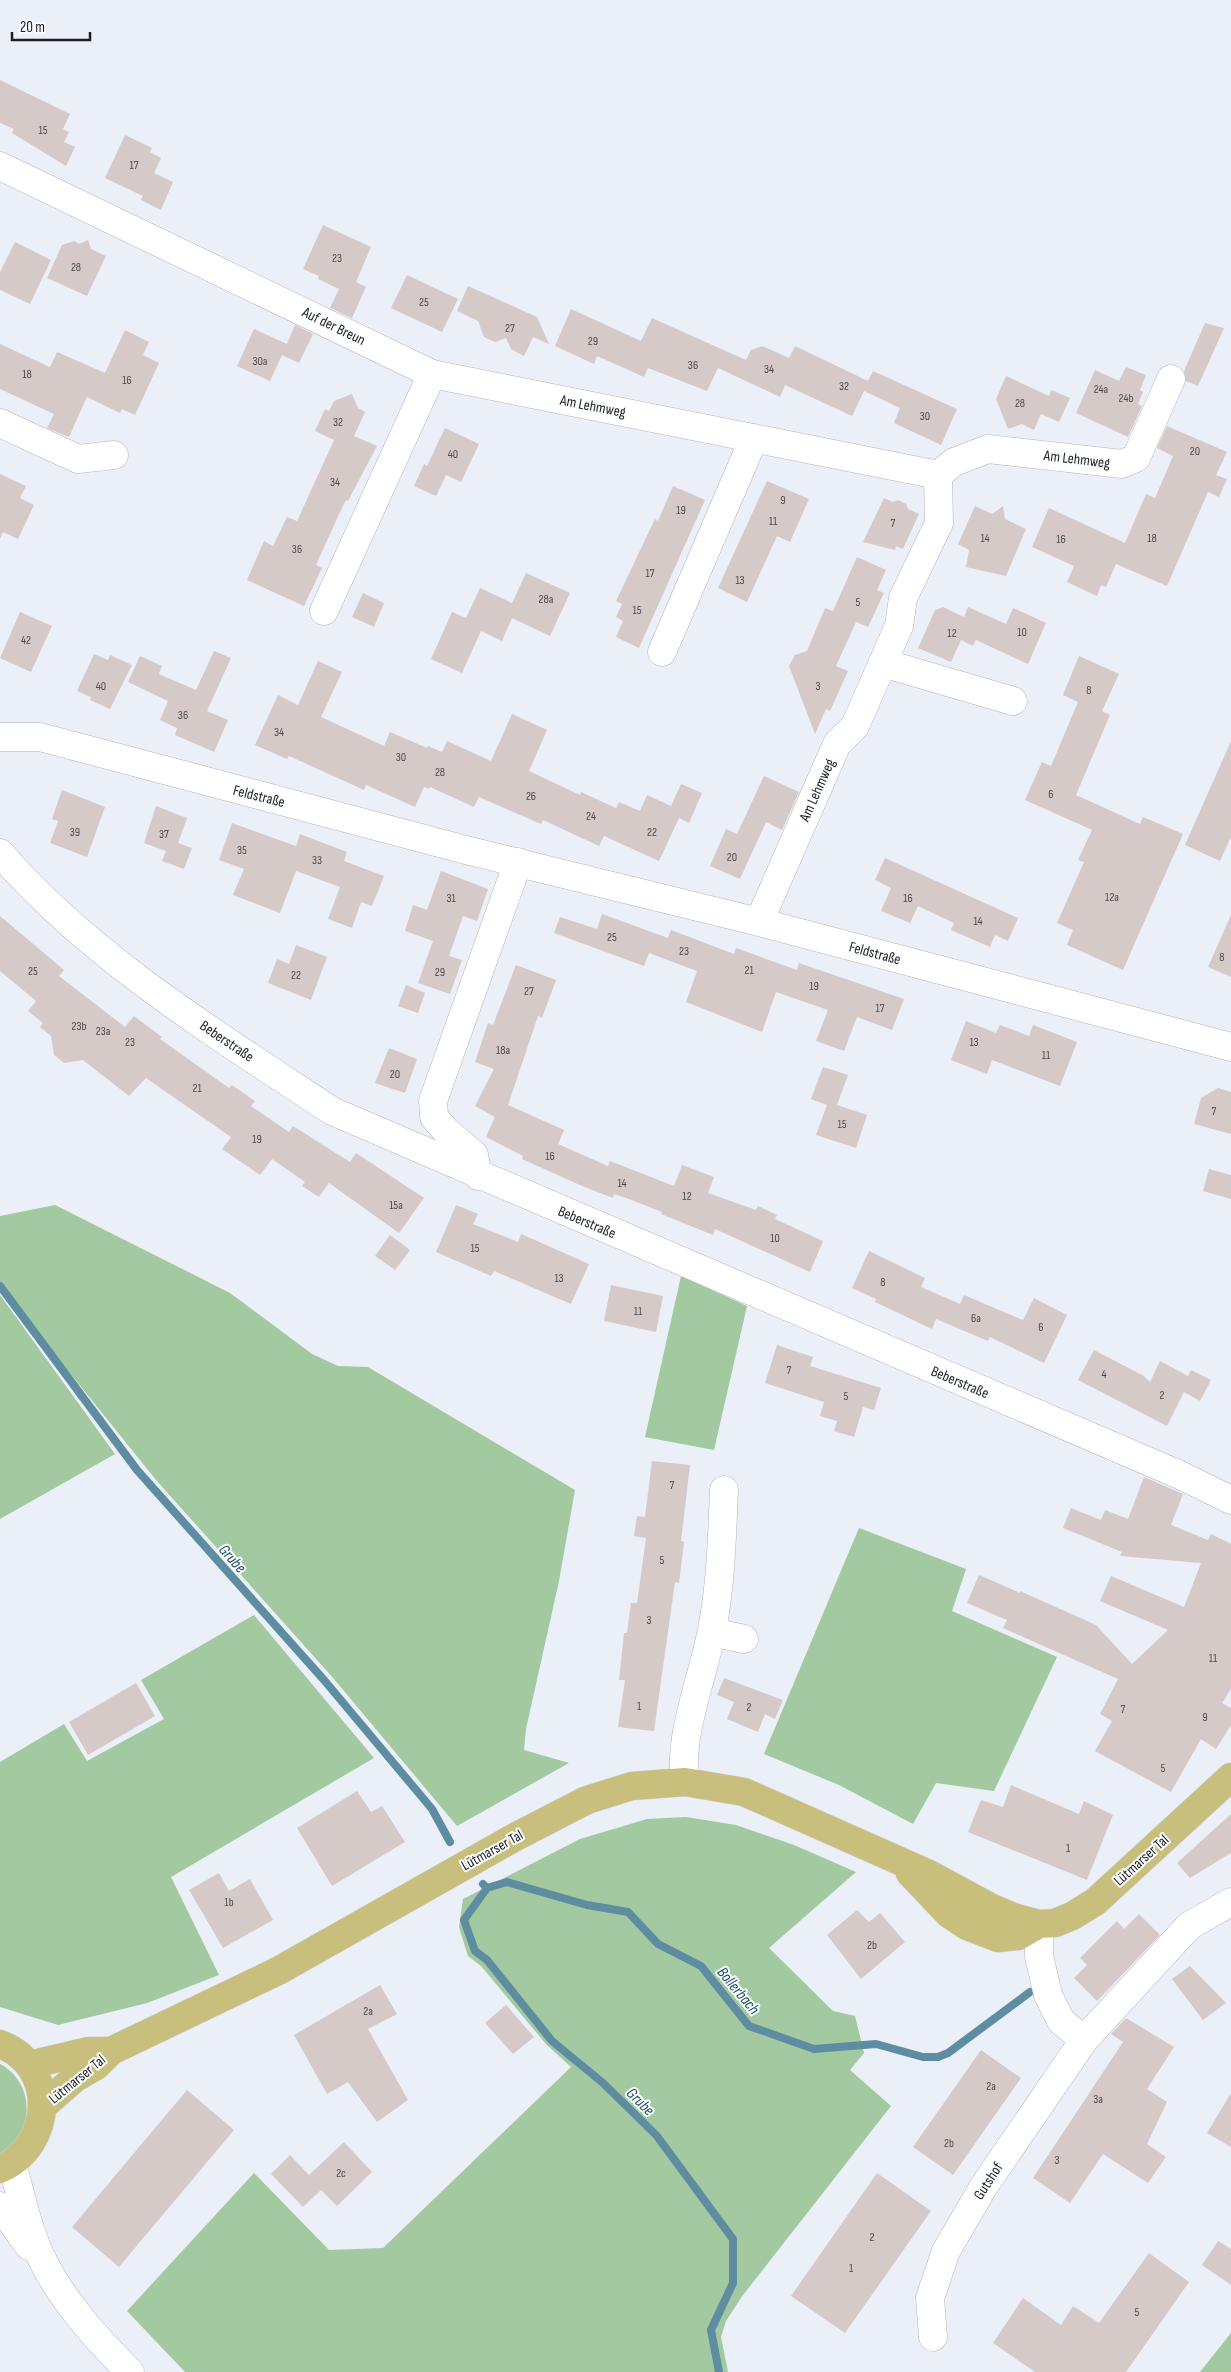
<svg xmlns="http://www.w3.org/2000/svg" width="1231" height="2372" font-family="'Sofia Sans Condensed',sans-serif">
<rect width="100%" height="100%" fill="#eaeff8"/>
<path fill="#a2c99f" d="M 55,1205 L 230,1293 L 312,1354 L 338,1366 L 368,1367 L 575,1490 L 559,1581 L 526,1729 L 524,1750 L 569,1763 L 457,1826 L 334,1679 L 156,1480 L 0,1286 L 0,1216 Z
M 681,1276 L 747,1306 L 714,1450 L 645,1437 Z
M 0,1295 L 115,1454 L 0,1519 Z
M 859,1528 L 966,1569 L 952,1611 L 1057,1657 L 994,1791 L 936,1783 L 913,1824 L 839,1785 L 764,1754 Z
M 254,1615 L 374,1758 L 171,1877 L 219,1975 L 147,2003 L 58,2025 L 0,2007 L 0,1762 L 64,1724 L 87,1761 L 164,1719 L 141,1680 Z
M 686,1817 L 736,1825 L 794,1845 L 856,1872 L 769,1948 L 833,2011 L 855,2016 L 864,2053 L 850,2070 L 891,2106 L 743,2295 L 726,2321 L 721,2337 L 728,2372 L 185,2372 L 127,2311 L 254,2173 L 329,2250 L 383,2248 L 571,2067 L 546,2044 L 481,1966 L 468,1956 L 459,1927 L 463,1899 L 580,1839 L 647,1819 Z
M 0,2064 C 29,2079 35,2117 15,2143 C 12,2148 5,2151 0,2155 Z
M 1231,2333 L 1231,2372 L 1200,2372 Z"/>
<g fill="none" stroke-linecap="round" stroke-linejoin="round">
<path stroke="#5e8da2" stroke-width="8" d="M 0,1286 L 137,1470 L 324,1680 L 432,1809 L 450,1842
M 483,1884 L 487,1888 L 464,1920 L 475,1951 L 487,1960 L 552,2041 L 603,2083 L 657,2136 L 733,2239 L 733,2283 L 711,2330 L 719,2372
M 487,1888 L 507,1882 L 587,1905 L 628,1912 L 658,1944 L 701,1966 L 749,2026 L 814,2049 L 876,2044 L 923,2057 L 938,2057 L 948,2053 L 1030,1992"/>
</g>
<path fill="#d6cac8" d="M 0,80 L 70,114 L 63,129 L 69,132 L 64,142 L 75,147 L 66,166 L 12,133 L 14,129 L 0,123 Z
M 125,135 L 152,148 L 150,152 L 161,158 L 154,173 L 173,182 L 161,210 L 141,200 L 143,196 L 105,178 Z
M 323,225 L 371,247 L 356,282 L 366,287 L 352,318 L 330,308 L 339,289 L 318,279 L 319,276 L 303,269 Z
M 88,240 L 91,249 L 106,256 L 87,296 L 47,278 L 62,245 L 74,241 L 79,244 Z
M 15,242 L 51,260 L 30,304 L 0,290 L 0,272 Z
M 407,275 L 458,299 L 442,332 L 391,308 Z
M 468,286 L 537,317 L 549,344 L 533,337 L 524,356 L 511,349 L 506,338 L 495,342 L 484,337 L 478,321 L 457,311 Z
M 571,309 L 641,341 L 652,318 L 746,360 L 751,350 L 762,346 L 789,358 L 795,346 L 868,381 L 873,371 L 957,409 L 941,445 L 894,423 L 900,408 L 864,391 L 852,416 L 785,385 L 780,397 L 718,368 L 707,391 L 648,368 L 644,377 L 597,356 L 594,364 L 555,346 Z
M 1205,323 L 1224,328 L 1198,386 L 1186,381 L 1184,371 Z
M 295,325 L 313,334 L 299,363 L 282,355 L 270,381 L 237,366 L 254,329 L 287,344 Z
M 125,330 L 149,342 L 143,355 L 159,363 L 135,415 L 122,409 L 120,413 L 87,397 L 69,437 L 47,428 L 54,414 L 0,389 L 0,344 L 50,367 L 57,352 L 105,373 Z
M 1126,367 L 1146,375 L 1140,390 L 1143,392 L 1138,404 L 1142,406 L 1128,437 L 1076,413 L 1095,370 L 1119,381 Z
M 1006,376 L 1049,396 L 1051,390 L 1070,398 L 1059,422 L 1041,414 L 1034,430 L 1022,424 L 1008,429 L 996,399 Z
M 352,394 L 358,408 L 365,412 L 354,436 L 377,446 L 348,501 L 346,500 L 340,512 L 316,565 L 322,568 L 304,606 L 247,580 L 264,541 L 273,546 L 287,517 L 297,521 L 334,440 L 315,431 L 325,409 L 329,411 L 334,401 Z
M 1167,426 L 1227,452 L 1216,475 L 1227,479 L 1219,497 L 1208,492 L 1167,586 L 1116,564 L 1106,587 L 1101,585 L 1097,596 L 1067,582 L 1074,566 L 1032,547 L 1049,508 L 1125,543 L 1146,494 L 1155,498 L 1173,456 L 1157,448 Z
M 445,428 L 479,444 L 461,482 L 446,475 L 436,496 L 414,486 L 424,464 L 427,466 Z
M 0,474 L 26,486 L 20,498 L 34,505 L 18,539 L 3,532 L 0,539 Z
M 767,481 L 809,499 L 790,542 L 777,536 L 747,602 L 718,588 Z
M 673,486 L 705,500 L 639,648 L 616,637 L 623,621 L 616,617 L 622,604 L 616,601 L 655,519 L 658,521 Z
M 884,498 L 893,502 L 898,500 L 906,504 L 908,509 L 919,514 L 903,549 L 896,546 L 895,550 L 863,542 Z
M 975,506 L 992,514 L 1003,506 L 1005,519 L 1026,529 L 1006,576 L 966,567 L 969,550 L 958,544 Z
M 857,557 L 886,570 L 877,590 L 884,593 L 868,627 L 856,622 L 836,666 L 848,671 L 830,711 L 826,709 L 815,734 L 789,666 L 795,655 L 807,651 L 825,608 L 833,611 Z
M 526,573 L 570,593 L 550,636 L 512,618 L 502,641 L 481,631 L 462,673 L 431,659 L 452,612 L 466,618 L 480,588 L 512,603 Z
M 363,593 L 384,603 L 374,627 L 352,617 Z
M 943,607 L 964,617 L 968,607 L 1006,624 L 1013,608 L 1046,623 L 1028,664 L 976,640 L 973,646 L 961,640 L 951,662 L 918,648 L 935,610 Z
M 20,612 L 52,626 L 31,672 L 0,658 Z
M 214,651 L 231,658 L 207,711 L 228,720 L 214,752 L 175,735 L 177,728 L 160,720 L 168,701 L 128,682 L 140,656 L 162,666 L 159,674 L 196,690 Z
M 94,654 L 108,660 L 110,655 L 132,665 L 110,709 L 90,700 L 91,697 L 77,691 Z
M 1079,656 L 1119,674 L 1102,711 L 1110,715 L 1076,795 L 1140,824 L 1143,817 L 1183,834 L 1123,970 L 1067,945 L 1073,930 L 1057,923 L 1084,862 L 1078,860 L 1092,830 L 1025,800 L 1042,762 L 1051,766 L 1078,702 L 1063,695 Z
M 318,661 L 342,672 L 321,717 L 384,746 L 390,732 L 427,748 L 428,746 L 442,752 L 447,741 L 491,761 L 512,714 L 547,730 L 529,771 L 580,795 L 581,792 L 616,808 L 619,802 L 640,811 L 647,795 L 671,806 L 681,784 L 702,793 L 689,823 L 679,818 L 659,861 L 604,836 L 599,846 L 543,820 L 541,824 L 479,797 L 474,807 L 430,787 L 429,789 L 424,787 L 415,807 L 366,785 L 364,790 L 289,756 L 287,759 L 255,745 L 278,695 L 298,705 Z
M 1231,741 L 1231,837 L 1220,861 L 1185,845 Z
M 764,776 L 799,792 L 782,830 L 766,822 L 740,879 L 710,866 L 726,829 L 737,834 Z
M 62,790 L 105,807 L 87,857 L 50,843 L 58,821 L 52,819 Z
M 156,806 L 187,818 L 178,843 L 192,848 L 184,869 L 162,861 L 166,851 L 144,843 Z
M 232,823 L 296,846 L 300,834 L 347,852 L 344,861 L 384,876 L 372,906 L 361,902 L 352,928 L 328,919 L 340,887 L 296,871 L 280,913 L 233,895 L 244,869 L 219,860 Z
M 885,858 L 1018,918 L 1008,941 L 995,935 L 990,947 L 951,930 L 954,923 L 918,906 L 910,923 L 881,911 L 891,888 L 875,880 Z
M 441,871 L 488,889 L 477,921 L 463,916 L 449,956 L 462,960 L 450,994 L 418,983 L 433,941 L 405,931 L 413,905 L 427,910 Z
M 602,914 L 668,938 L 671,930 L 734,954 L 736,948 L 797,970 L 799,963 L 904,999 L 892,1030 L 857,1017 L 844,1051 L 816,1041 L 828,1010 L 776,992 L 762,1032 L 686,1002 L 697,971 L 649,953 L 644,966 L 554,933 L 560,917 L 597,929 Z
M 1231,915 L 1231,977 L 1208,967 Z
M 0,916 L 64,970 L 59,976 L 125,1027 L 134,1016 L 162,1037 L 160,1039 L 229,1088 L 232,1085 L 255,1101 L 251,1106 L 289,1132 L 293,1126 L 350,1162 L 356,1153 L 424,1198 L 399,1233 L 329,1183 L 319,1197 L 302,1186 L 305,1182 L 272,1159 L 260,1175 L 222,1149 L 231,1137 L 146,1078 L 129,1096 L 83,1060 L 64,1063 L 54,1055 L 51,1036 L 40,1027 L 43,1023 L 28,1011 L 36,1001 L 0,971 Z
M 296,945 L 327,957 L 311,1000 L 268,983 L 277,959 L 289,964 Z
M 516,965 L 556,980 L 542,1018 L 538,1016 L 508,1105 L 564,1130 L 558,1144 L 608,1166 L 610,1161 L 674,1186 L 682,1165 L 714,1177 L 708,1193 L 756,1210 L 758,1206 L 777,1215 L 775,1219 L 823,1241 L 810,1272 L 715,1229 L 713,1235 L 661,1214 L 662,1212 L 629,1199 L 614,1194 L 613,1198 L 582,1186 L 522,1159 L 523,1156 L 486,1137 L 495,1117 L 475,1106 L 494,1069 L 475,1062 L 488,1023 L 493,1025 Z
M 406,985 L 425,993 L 418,1013 L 398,1006 Z
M 966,1021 L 996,1033 L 1000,1025 L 1029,1036 L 1033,1025 L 1077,1042 L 1060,1086 L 992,1060 L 987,1074 L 951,1060 Z
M 389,1048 L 417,1059 L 405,1093 L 375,1083 Z
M 823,1067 L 848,1075 L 837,1105 L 867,1115 L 856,1148 L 816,1135 L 827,1105 L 811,1099 Z
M 1218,1088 L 1231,1092 L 1231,1134 L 1194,1124 L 1201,1098 Z
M 1209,1169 L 1231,1175 L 1231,1199 L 1203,1191 Z
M 456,1205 L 478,1214 L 473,1224 L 518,1242 L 521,1234 L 589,1264 L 571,1304 L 494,1271 L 491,1276 L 436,1252 Z
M 390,1235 L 410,1250 L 395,1270 L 375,1256 Z
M 869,1251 L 925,1278 L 921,1287 L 960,1304 L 964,1295 L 1023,1320 L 1034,1298 L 1067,1315 L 1044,1363 L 990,1337 L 988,1341 L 936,1319 L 932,1329 L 875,1302 L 876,1299 L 852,1288 Z
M 611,1285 L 663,1296 L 656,1332 L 604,1321 Z
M 777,1345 L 813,1357 L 810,1366 L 881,1388 L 874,1410 L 863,1407 L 854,1437 L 834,1431 L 837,1421 L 820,1416 L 824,1402 L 765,1383 Z
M 1094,1350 L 1144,1376 L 1150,1382 L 1160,1361 L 1188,1376 L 1191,1370 L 1211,1380 L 1200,1401 L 1184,1392 L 1167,1426 L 1078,1380 Z
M 652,1461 L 690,1465 L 681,1541 L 684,1542 L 679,1583 L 675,1582 L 654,1731 L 618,1727 L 625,1680 L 619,1680 L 624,1633 L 627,1633 L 631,1603 L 637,1603 L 646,1538 L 634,1536 L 637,1516 L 645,1517 Z
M 1144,1477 L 1183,1494 L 1171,1525 L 1208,1540 L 1211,1534 L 1231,1544 L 1231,1689 L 1222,1703 L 1231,1708 L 1231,1725 L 1216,1749 L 1201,1739 L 1171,1792 L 1095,1751 L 1112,1721 L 1100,1714 L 1118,1679 L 1003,1628 L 1007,1620 L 967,1603 L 979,1575 L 1020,1593 L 1020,1591 L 1096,1625 L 1132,1664 L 1168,1630 L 1100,1601 L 1111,1576 L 1184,1607 L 1201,1563 L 1120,1556 L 1122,1552 L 1063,1528 L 1071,1508 L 1101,1520 L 1105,1510 L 1128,1519 Z
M 724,1678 L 783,1700 L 775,1719 L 765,1714 L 758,1732 L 727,1719 L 734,1702 L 717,1695 Z
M 136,1683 L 155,1716 L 88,1755 L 69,1722 Z
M 1011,1785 L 1079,1814 L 1084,1801 L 1113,1815 L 1087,1880 L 968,1832 L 981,1800 L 1003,1807 Z
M 357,1791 L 371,1812 L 382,1806 L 405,1842 L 332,1886 L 297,1828 Z
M 1231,1814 L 1231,1853 L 1190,1878 L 1177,1863 Z
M 219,1873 L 229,1891 L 250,1879 L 273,1920 L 223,1948 L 189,1890 Z
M 857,1910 L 869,1922 L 880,1913 L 905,1942 L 861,1979 L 827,1935 Z
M 1139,1914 L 1160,1935 L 1097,2001 L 1074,1978 L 1087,1965 L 1080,1958 L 1117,1921 L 1124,1929 Z
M 1190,1966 L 1226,2003 L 1203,2020 L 1172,1979 Z
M 380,1985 L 397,2014 L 368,2029 L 408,2100 L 377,2122 L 348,2082 L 327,2094 L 294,2035 Z
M 506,2005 L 534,2037 L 513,2054 L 485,2023 Z
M 1126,2018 L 1174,2047 L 1147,2089 L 1167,2102 L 1147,2144 L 1166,2157 L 1148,2183 L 1103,2154 L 1070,2203 L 1033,2178 L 1123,2042 L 1111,2034 Z
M 981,2050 L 1021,2078 L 953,2175 L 913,2147 Z
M 187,2090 L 234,2130 L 119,2267 L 72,2227 Z
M 1231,2093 L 1231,2147 L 1207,2133 Z
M 344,2142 L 372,2172 L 337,2206 L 321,2190 L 303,2207 L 271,2174 L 290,2155 L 309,2175 Z
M 877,2173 L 931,2211 L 845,2333 L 791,2296 Z
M 1218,2241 L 1231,2249 L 1231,2285 L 1202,2265 Z
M 1149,2253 L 1189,2282 L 1126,2372 L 1035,2372 L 993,2343 L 1023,2298 L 1061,2325 L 1073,2306 L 1099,2323 Z"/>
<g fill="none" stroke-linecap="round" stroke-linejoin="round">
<g stroke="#b1b5be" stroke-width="29">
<path id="minor" d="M 0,166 L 432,374 L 938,475 L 954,462 L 988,449 L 1122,464 L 1136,458 L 1171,379
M 0,423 L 78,459 L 114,455
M 324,611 L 432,374
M 662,652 L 754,438
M 883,663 L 1013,701
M 0,737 L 40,737 L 466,850 L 759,922 L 1231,1047
M 0,853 C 91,958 217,1035 332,1111 L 1180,1475 L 1231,1500
M 759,922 L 837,744 L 855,726 L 899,626 L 903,598 L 939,523 L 938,475
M 478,1176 L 474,1155 L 446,1131 L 434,1117 L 433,1101 L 518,862
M 712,1632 L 744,1639
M 685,1782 C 678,1736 703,1677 712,1630 C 721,1583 722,1537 724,1490
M 1039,1924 L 1039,1956 L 1048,1995 L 1061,2021 L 1084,2040
M 12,2163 C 20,2193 29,2234 43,2261 C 64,2303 97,2339 130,2372
M 0,2206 L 29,2246
M 933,2337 L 930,2298 L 946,2251 L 984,2186 L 1084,2040 L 1189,1926 L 1231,1902"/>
</g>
<g stroke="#cececf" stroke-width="29">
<path id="major" d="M 910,1873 L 949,1914 L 967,1926 L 998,1938 L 1018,1936 L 1039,1924
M 0,2044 C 58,2066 54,2145 0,2169
M 29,2065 L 88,2051 L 111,2051
M 43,2106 L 75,2078 L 96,2066 L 111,2051 L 278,1971 L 517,1836 L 587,1800 L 632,1786 L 685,1782 L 744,1792 L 929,1874 L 990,1907 L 1013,1917 L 1039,1924 L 1055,1923 L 1072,1916 L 1095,1902 L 1231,1777"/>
</g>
<use href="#minor" stroke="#fff" stroke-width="28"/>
<use href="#major" stroke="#c9bf7d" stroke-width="28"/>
</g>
<g text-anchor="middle" stroke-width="4" stroke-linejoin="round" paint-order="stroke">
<g font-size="12" fill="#4c4a4c">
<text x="43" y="134">15</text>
<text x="134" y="169">17</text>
<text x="337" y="262">23</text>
<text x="76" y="271">28</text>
<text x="424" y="306">25</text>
<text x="510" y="332">27</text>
<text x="593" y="345">29</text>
<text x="260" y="365">30a</text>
<text x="693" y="369">36</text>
<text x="769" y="373">34</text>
<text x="27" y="378">18</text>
<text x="127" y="384">16</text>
<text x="844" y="390">32</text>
<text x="1101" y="393">24a</text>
<text x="1126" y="402">24b</text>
<text x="1020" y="407">28</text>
<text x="925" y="420">30</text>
<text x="338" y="426">32</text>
<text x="1195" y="455">20</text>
<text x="453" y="458">40</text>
<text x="335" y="486">34</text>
<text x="783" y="504">9</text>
<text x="681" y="514">19</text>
<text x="773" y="525">11</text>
<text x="893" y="527">7</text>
<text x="985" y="542">14</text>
<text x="1152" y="542">18</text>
<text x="1061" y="543">16</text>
<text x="297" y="553">36</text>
<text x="650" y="577">17</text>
<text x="740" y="584">13</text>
<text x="546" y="603">28a</text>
<text x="858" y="606">5</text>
<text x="637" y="614">15</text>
<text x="1022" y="636">10</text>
<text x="952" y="637">12</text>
<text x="26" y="644">42</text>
<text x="101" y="690">40</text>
<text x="818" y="690">3</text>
<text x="1089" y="694">8</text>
<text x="183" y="719">36</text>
<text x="279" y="736">34</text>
<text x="401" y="761">30</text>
<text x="440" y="776">28</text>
<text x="1051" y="798">6</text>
<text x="531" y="800">26</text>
<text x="591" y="820">24</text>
<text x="75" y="836">39</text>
<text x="652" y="836">22</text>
<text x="164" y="838">37</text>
<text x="242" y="854">35</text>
<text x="732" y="861">20</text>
<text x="317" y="864">33</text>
<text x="1112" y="901">12a</text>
<text x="451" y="902">31</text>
<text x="908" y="902">16</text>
<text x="978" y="925">14</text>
<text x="612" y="941">25</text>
<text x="684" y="955">23</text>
<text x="1222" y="961">8</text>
<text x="749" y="974">21</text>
<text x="33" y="975">25</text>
<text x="440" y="976">29</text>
<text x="296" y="979">22</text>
<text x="814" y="990">19</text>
<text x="529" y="995">27</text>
<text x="880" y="1012">17</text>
<text x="79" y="1030">23b</text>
<text x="103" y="1035">23a</text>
<text x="130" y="1046">23</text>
<text x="974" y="1046">13</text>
<text x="503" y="1054">18a</text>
<text x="1046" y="1059">11</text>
<text x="395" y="1078">20</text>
<text x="197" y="1092">21</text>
<text x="1214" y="1115">7</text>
<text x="842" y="1128">15</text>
<text x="257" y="1143">19</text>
<text x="550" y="1160">16</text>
<text x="622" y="1187">14</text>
<text x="687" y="1200">12</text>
<text x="396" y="1209">15a</text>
<text x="775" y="1242">10</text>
<text x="475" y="1252">15</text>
<text x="559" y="1282">13</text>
<text x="883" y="1286">8</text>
<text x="638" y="1315">11</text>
<text x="976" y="1322">6a</text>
<text x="1041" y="1331">6</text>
<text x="789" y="1374">7</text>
<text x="1104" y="1378">4</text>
<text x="1162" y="1399">2</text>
<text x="846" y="1400">5</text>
<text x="672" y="1489">7</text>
<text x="662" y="1564">5</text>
<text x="649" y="1624">3</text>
<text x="1213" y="1662">11</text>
<text x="639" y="1710">1</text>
<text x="749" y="1711">2</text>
<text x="1123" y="1713">7</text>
<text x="1205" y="1721">9</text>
<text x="1163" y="1772">5</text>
<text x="1068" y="1852">1</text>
<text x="229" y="1906">1b</text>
<text x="872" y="1949">2b</text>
<text x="368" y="2015">2a</text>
<text x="991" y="2090">2a</text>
<text x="1098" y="2103">3a</text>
<text x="949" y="2147">2b</text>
<text x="1057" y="2164">3</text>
<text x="341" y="2177">2c</text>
<text x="872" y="2241">2</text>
<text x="851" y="2272">1</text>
<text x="1137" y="2316">5</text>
</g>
<g font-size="15" fill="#1e1f23" stroke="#fbfcfe">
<text transform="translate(334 326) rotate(26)" y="5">Auf der Breun</text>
<text transform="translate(593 406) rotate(11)" y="5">Am Lehmweg</text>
<text transform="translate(1077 459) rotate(7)" y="5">Am Lehmweg</text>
<text transform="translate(817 790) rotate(-66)" y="5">Am Lehmweg</text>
<text transform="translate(259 796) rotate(14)" y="5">Feldstraße</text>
<text transform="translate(875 953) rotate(15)" y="5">Feldstraße</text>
<text transform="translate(227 1041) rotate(34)" y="5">Beberstraße</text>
<text transform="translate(587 1222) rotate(23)" y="5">Beberstraße</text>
<text transform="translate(960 1382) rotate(23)" y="5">Beberstraße</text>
<text transform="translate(492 1850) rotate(-29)" y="5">Lütmarser Tal</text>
<text transform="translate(1141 1860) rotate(-42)" y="5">Lütmarser Tal</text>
<text transform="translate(77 2079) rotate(-39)" y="5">Lütmarser Tal</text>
<text transform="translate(988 2181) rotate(-57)" y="5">Gutshof</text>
</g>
<g font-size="16" font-style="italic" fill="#1b5165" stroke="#fbfcfe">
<text transform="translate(233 1558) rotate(48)" y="6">Grube</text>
<text transform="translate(739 1990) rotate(50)" y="6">Bollerbach</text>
<text transform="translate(641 2101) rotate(45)" y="6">Grube</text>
</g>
</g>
<path d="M12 32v8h78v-8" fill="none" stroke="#1e1f23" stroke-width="2.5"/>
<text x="20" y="32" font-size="15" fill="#1e1f23" stroke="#fbfcfe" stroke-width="4" paint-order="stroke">20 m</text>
</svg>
